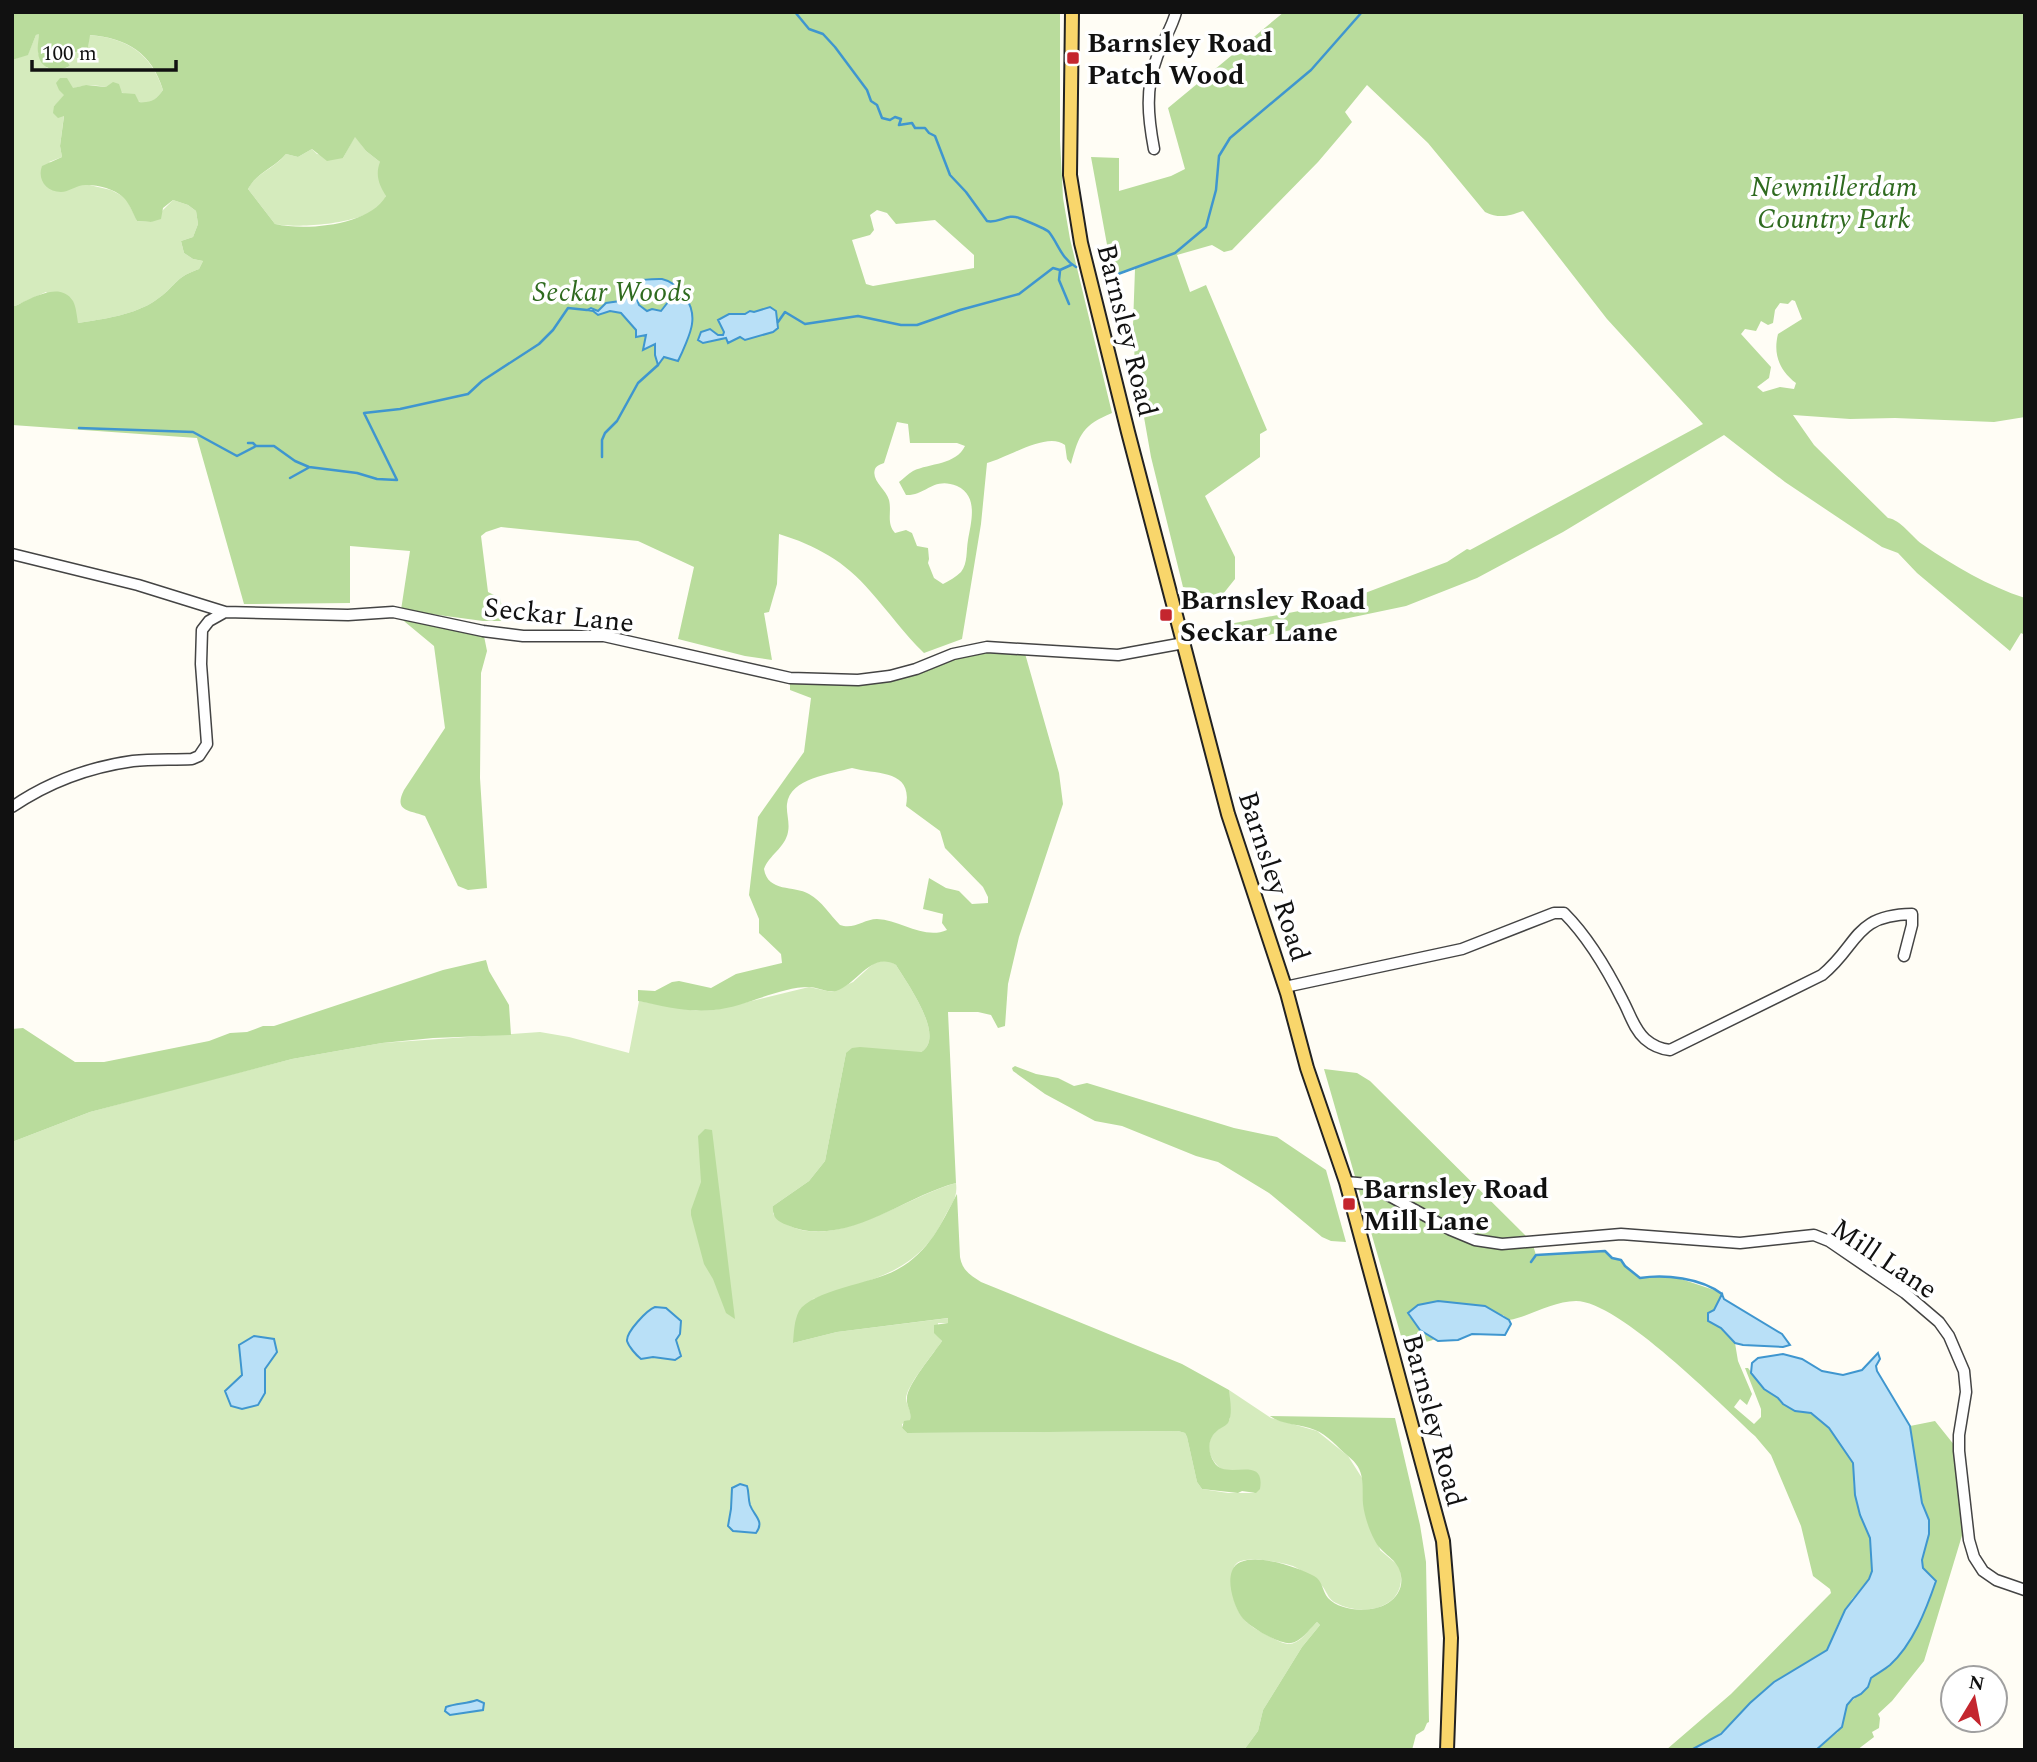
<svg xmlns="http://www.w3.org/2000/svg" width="2037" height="1762" font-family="Spectral,serif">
<rect width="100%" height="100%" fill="#fffdf5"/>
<path fill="#d5ebbd" d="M 40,33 L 38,53 L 47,68 L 61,71 L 70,66 L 66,59 L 70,54 L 88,48 L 89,35 C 127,38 151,53 163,90 C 157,98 151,106 140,102 C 135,101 130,96 125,94 C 111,87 91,82 75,88 C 66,91 61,100 54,106 L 64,115 L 60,146 L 62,157 L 49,162 L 85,184 L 111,190 L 126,198 L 137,221 L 151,222 L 173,200 L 188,205 L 196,211 L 198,224 L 193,237 L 181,241 L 184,253 L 193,259 L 203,261 L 199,269 C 173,278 176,287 156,300 C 135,315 103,319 78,323 L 46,292 L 15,306 L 12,305 L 12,60 L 28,54 L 36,35 Z
M 355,136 L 366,151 L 380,162 C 382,172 386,185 386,195 C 383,224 297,229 275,224 L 248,189 C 256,173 274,169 286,154 L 298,157 L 312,149 L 317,154 L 343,158 Z
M 882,961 L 890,961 L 896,965 C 906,982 947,1037 921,1052 L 846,1053 L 825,1161 L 809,1181 L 773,1206 L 773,1214 C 778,1218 784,1223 790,1226 C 837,1249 910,1195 956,1183 C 958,1199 951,1204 944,1218 C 916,1276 868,1279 813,1299 L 793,1343 L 837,1332 L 949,1318 L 948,1323 L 938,1323 L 937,1335 L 942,1341 C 934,1353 906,1386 906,1399 C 907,1406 912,1411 910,1420 L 902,1424 L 902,1428 L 907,1433 L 1178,1431 L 1185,1433 L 1187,1437 L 1197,1482 L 1202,1489 L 1228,1493 L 1255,1493 C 1239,1481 1199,1463 1211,1438 C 1215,1430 1224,1426 1230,1419 L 1229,1390 L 1271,1418 L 1317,1431 L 1348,1456 L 1364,1481 L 1380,1550 L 1399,1566 C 1411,1606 1366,1619 1336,1603 C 1328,1599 1328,1594 1323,1587 C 1316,1578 1303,1571 1293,1566 C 1281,1562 1245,1555 1236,1564 C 1231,1569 1233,1578 1232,1585 C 1232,1594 1235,1607 1241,1615 C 1246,1625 1261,1632 1271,1637 C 1278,1641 1288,1647 1296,1642 C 1303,1639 1309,1629 1315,1624 L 1317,1622 L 1320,1625 L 1302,1647 L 1263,1710 L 1258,1731 L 1244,1750 L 12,1750 L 12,1142 L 90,1112 L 186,1086 L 292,1059 L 382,1043 L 540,1032 L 569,1037 L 629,1053 L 639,1001 L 696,1011 L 714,1010 L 809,987 L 832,992 L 853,982 L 874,963 Z"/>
<path fill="#b9dc9c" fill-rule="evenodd" d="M 12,12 L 1060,12 L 1060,140 L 1063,198 L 1070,239 L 1112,413 C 1083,425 1079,434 1071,464 L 1067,459 L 1065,445 C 1047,431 1008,458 987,463 L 981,524 L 962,639 L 924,653 C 904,634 889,612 870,591 C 846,562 815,545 779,534 L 777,584 L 769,612 L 764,613 L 772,660 L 745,656 L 678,639 L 694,567 L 638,541 L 501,527 L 486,532 L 481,536 L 488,592 L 500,598 L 504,616 L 502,621 L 483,621 L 401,610 L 410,551 L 350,546 L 350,603 L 244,604 L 197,438 L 12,425 L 12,305 L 15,306 C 30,299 60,280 73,301 C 76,306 77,317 78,323 C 103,319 135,315 156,300 C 176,287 173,278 199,269 L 203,261 L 193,259 L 184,253 L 181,241 L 193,237 L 198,224 L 196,211 L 188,205 L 173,200 L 163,208 L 161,219 L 151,222 L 137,221 C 133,214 129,202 123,197 C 114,189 99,185 87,185 C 78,184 69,192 61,192 C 46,192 37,179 42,166 L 62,157 L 60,146 L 64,116 L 58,118 L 53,113 L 54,106 L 64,95 L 59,90 L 56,83 L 60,78 L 67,78 L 73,88 L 86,85 L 106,87 L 113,82 L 119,84 L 122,93 L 135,94 L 139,102 C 151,103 156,100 163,90 C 152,53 127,38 90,35 L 88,48 L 70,54 L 66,59 L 70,66 C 57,73 39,70 38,52 C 37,46 39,39 39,34 L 36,35 L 28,55 L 12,60 ZM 355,137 L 366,151 L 380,162 C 375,175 379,185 386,196 C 369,226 305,231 275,224 L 248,189 C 256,173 274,168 286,154 L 298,157 L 312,149 L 327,161 L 343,158 ZM 877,210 L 887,213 L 896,224 L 935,220 L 974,255 L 974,268 L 873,286 L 866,284 L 852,240 L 870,235 L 874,230 L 870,215 ZM 897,422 L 908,424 L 910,443 L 957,443 L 965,446 C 956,465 930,463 913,471 C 908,474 903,479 899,482 L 906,495 C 926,496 933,476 957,486 C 979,496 971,522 968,540 C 966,551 968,563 961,572 C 956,577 949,581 943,584 L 934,578 L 928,563 L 929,559 L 928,548 L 917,546 L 912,533 L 906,530 L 895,533 C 886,523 892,512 889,500 C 886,489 871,481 875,469 C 876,466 881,464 884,463 Z
M 1284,12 L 2025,12 L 2025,417 L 1994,422 L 1895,418 L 1850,419 L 1793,415 L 1814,445 L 1888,518 C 1901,520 1911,536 1922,544 C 1954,566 1988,586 2025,598 L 2025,635 L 2021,633 L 2010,651 L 1917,573 L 1898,553 L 1882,547 L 1785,482 L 1724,435 L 1563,532 L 1477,578 L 1406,606 L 1230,643 L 1194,634 L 1224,625 L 1336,604 L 1447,562 L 1467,549 L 1470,550 L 1703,424 L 1607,319 L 1523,211 C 1508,216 1500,219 1485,212 L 1428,143 L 1367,85 L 1345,112 L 1352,122 L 1318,162 L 1232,250 L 1224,252 L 1212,245 L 1177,255 L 1190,292 L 1206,285 L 1267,430 L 1260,434 L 1260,457 L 1205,496 L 1235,557 L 1235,579 L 1219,599 L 1183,587 L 1151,457 L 1135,366 L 1133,325 L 1135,269 L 1118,274 L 1112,272 L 1091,157 L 1119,158 L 1119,191 L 1171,176 L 1185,169 L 1168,108 ZM 1792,300 L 1795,301 L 1802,319 L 1778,334 C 1773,354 1779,370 1796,383 L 1794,389 L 1780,387 L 1763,392 L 1757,387 L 1769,378 L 1771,367 L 1741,334 L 1745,329 L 1756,331 L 1761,321 L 1768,325 L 1773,323 L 1775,310 L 1780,303 L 1788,304 Z
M 393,612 L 483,631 L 487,651 L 481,673 L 480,778 L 487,888 L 468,890 L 458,886 L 425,816 C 410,810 393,812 404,790 L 445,728 L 434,646 Z
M 987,647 L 1024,650 L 1059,773 L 1063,804 L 1019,937 L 1008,984 L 1005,1026 L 998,1028 L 991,1015 L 978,1012 L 948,1012 L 956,1183 C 904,1196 843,1250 787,1225 C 777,1221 772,1217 773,1206 L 809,1181 L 825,1161 L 846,1053 L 852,1048 L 860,1047 L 921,1052 C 947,1037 906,982 896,965 C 871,951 858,984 836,991 C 827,993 818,987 809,987 C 779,987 745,1007 714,1010 C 689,1013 663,1006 638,1001 L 638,990 L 655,991 L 672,982 L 679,981 L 711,988 L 736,974 L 782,963 L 781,954 L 759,933 L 759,919 L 749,895 L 758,817 L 804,752 L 811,698 L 790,690 L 790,678 L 858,680 ZM 852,768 C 877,775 913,769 906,806 L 940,831 L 945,848 L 983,887 L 988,897 L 988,903 L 972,904 L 959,891 L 946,888 L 929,878 L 923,909 L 943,914 L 942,923 L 947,930 C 924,940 901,920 877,919 C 864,919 854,930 840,925 C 830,915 822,901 809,894 C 794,885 768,893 764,869 C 769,855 785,848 788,832 C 790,823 786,813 787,804 C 790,778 831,774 852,768 Z
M 486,960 L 489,971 L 509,1005 L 511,1035 L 433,1038 L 382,1043 L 292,1059 L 90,1112 L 12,1142 L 12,1029 L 23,1028 L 75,1062 L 104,1062 L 209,1041 L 230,1033 L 247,1032 L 263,1026 L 274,1026 L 443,970 Z
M 1015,1066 L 1036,1074 L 1058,1078 L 1074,1086 L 1087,1083 L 1234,1128 L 1277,1137 L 1326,1170 L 1346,1242 L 1331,1241 L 1322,1237 L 1269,1193 L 1218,1162 L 1196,1156 L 1122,1126 L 1095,1121 L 1045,1094 L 1013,1071 L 1012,1068 Z
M 1324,1069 L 1357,1073 L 1370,1081 L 1532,1242 L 1536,1255 L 1605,1251 L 1612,1258 L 1621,1260 L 1625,1266 L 1640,1278 L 1672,1276 L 1717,1291 L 1722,1294 L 1714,1310 L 1708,1313 L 1711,1323 L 1719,1327 L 1735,1343 L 1738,1361 L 1752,1394 L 1747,1405 L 1740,1399 L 1734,1407 L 1754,1424 L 1761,1417 L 1761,1409 L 1745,1368 L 1748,1368 L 1764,1389 L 1778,1398 L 1783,1404 L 1795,1411 L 1811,1413 L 1829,1428 L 1853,1463 L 1854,1489 L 1860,1515 L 1870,1538 L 1872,1571 L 1869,1579 L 1852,1599 L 1838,1624 L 1827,1650 L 1774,1682 L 1750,1703 L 1731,1725 L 1711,1740 L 1691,1750 L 1666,1750 L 1731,1694 L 1831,1593 L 1830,1589 L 1813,1576 L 1801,1526 L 1771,1455 L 1755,1436 C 1721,1405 1619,1301 1576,1301 C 1553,1301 1531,1316 1509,1320 L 1503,1315 L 1409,1316 L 1425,1334 L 1435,1339 C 1426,1344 1413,1341 1403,1343 Z
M 705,1129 L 712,1130 L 735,1319 L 726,1313 L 713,1279 L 704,1264 L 691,1215 L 691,1210 L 701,1182 L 698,1136 Z
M 957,1194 L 960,1257 C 962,1270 970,1275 981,1282 L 1182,1364 L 1229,1390 C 1230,1399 1233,1415 1228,1423 C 1225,1427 1219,1428 1216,1432 C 1207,1440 1208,1453 1214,1462 C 1225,1482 1266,1453 1260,1489 L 1256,1493 L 1242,1491 L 1238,1493 L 1202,1489 L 1197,1482 L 1187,1437 L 1185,1433 L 1178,1431 L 907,1433 L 902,1428 L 904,1421 L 910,1420 C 912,1411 906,1406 907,1398 C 907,1385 934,1353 942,1341 L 934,1333 L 934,1325 L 948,1323 L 948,1318 L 837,1332 L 793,1343 C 794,1332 794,1321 799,1311 C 812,1290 875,1283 898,1269 C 929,1252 941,1224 957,1194 Z
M 1270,1416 L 1395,1418 L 1420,1525 L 1426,1562 L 1429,1722 L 1427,1723 L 1424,1730 L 1416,1735 L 1412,1750 L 1244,1750 L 1258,1731 L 1263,1710 L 1302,1647 L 1320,1625 L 1317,1622 L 1315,1624 C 1309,1630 1300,1642 1291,1643 C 1280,1645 1247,1626 1241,1616 C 1234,1606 1227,1583 1232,1571 C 1241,1547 1298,1567 1314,1576 C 1323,1581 1322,1591 1328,1598 C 1341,1612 1373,1613 1388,1603 C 1397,1597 1403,1588 1401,1576 C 1399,1558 1381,1555 1374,1539 C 1369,1530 1364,1514 1363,1504 C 1362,1484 1366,1470 1348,1456 C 1338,1448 1327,1434 1315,1430 C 1301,1424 1282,1425 1270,1416 Z
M 1935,1421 L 1959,1451 L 1967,1519 L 1924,1661 L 1892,1701 L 1878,1714 L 1880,1718 L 1879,1728 L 1872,1732 L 1874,1737 L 1857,1750 L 1816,1750 L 1838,1732 L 1847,1705 L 1868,1687 L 1871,1678 C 1897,1652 1926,1615 1936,1581 L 1923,1568 L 1922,1560 L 1927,1541 L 1929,1520 L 1922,1503 L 1910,1426 Z"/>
<path fill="#b9e0f7" stroke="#3f96cf" stroke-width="2" fill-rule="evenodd" d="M 662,279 C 680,283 695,305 692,324 C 691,333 682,353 678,361 L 664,357 L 658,365 L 655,355 L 655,344 L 643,350 L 646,335 L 636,337 L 636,330 L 621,313 L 610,311 L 598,315 L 593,311 L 587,310 L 591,308 L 598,311 L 606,303 L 620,301 C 641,279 628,280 662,279 ZM 649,291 C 660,290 666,291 668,302 L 661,311 L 652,309 L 647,311 L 639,305 L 636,297 Z
M 770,307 L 776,311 L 778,328 L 773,332 L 745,340 L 740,337 L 728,343 L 726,338 L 703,343 L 698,340 L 701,332 L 710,329 L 718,335 L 723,335 L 724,332 L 718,320 L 729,314 L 745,314 L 750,311 L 754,312 Z
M 1722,1294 L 1724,1299 L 1782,1334 L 1790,1345 L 1783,1347 L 1743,1345 L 1735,1343 L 1721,1328 L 1708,1321 L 1708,1313 L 1714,1310 Z
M 1438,1301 L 1485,1306 L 1509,1320 L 1511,1324 L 1505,1335 L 1472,1334 L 1458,1340 L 1438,1341 L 1420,1330 L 1408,1313 L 1418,1305 Z
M 655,1307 L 666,1308 L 681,1321 L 680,1334 L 676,1340 L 681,1356 L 675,1360 L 653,1357 L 641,1359 C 636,1355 629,1347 627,1341 C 626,1332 647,1310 655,1307 Z
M 254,1336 L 274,1339 L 277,1352 L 265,1369 L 265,1393 L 258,1405 L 242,1409 L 231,1406 L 225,1391 L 242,1375 L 239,1345 Z
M 1878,1353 L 1880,1359 L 1876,1366 L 1877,1371 L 1910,1426 L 1922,1503 L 1929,1520 L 1929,1534 L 1922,1560 L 1923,1568 L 1936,1581 C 1926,1610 1913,1644 1890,1665 C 1884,1670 1878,1673 1871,1678 L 1868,1687 L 1861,1694 L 1853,1698 L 1847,1705 L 1842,1727 L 1816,1750 L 1691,1750 L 1721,1734 L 1750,1703 L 1774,1682 L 1827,1650 L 1845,1610 L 1869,1579 L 1872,1571 L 1870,1538 L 1860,1515 L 1855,1495 L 1853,1463 L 1829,1428 L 1811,1413 L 1795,1411 L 1783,1404 L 1778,1398 L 1764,1389 L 1751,1373 L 1752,1363 L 1758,1358 L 1783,1354 L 1802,1359 L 1822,1371 L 1843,1375 L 1862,1370 Z
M 740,1484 L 747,1486 C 749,1492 748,1498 750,1505 C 754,1516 765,1521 756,1533 L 733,1531 L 728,1526 L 731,1509 L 732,1488 Z
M 477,1700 L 484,1703 L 483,1710 L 450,1715 L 445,1711 L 446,1707 C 457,1703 466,1704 477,1700 Z"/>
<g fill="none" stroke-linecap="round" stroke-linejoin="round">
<path stroke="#3f96cf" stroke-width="2.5" d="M 795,12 L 809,29 L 823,34 L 835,47 L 867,90 L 871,101 L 877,105 L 882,118 L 890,120 L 895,117 L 901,119 L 899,125 L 912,123 L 915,128 L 925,128 L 929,133 L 935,136 L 950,175 L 966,192 L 987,221 C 998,224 1008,213 1019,218 C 1024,220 1046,229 1049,232 C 1059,245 1061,258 1076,267
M 1106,270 L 1118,274 L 1175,253 L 1206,227 L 1216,190 L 1219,156 L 1230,138 L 1311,70 L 1362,12
M 1060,271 L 1059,280 L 1069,304
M 778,322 L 785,312 L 805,324 L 858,316 L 901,325 L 917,325 L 960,310 L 1019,294 L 1053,268 L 1060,270 L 1071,265
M 79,428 L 193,432 L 237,456 L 256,446 L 274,446 L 295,461 L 309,467 L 357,473 L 377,479 L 397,480 L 364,413 L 400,409 L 468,394 L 482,381 L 539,344 L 553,330 L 568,308 L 587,310
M 248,443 L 253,443 L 256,446
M 602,457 L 602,440 L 605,433 L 617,421 L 638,383 L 658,365
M 290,478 L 308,468
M 1531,1262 L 1536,1255 L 1605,1251 L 1612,1258 L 1621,1260 L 1625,1266 L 1640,1278 C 1665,1274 1701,1278 1722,1294"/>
<g stroke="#444" stroke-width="13">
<path id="minor" d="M 1154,149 C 1148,117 1145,89 1157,57 C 1162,42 1172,28 1176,12
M 12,554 L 138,585 L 225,612 L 348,615 L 393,612 L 483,631 L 523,636 L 604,636 L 790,678 L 858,680 L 890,676 L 916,669 L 953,654 L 987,647 L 1118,655 L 1184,643
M 12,807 C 47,783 90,767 133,761 C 152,759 173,760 192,759 L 199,756 L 207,744 L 201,664 L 202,630 L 209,621 L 225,612
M 1285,987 L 1462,949 L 1554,913 L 1564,913 C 1588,937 1608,971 1623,1001 C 1630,1014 1634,1029 1645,1039 C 1653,1046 1660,1049 1670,1050 L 1822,975 C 1859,945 1853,915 1912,914 L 1912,925 L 1904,956
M 1346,1182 L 1368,1184 L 1451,1230 L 1475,1240 L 1502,1244 L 1621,1234 L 1740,1243 L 1814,1235 L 1829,1241 L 1905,1293 L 1939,1322 L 1949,1336 L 1964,1371 L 1966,1392 L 1959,1435 L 1959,1451 L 1969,1540 L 1974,1557 L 1983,1571 L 1996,1580 L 2025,1590"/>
</g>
<g stroke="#222" stroke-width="16">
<path id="major" d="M 1072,12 L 1070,175 L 1081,243 L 1128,432 L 1228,814 L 1287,993 L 1307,1068 L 1346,1182 L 1443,1541 L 1451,1638 L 1447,1750"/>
</g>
<use href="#minor" stroke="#fff" stroke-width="10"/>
<use href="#major" stroke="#f9d66b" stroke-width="12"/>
</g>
<g fill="#c4262e" stroke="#fff" stroke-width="2.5">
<rect x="1066" y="51" width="14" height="14" rx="3.5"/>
<rect x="1159" y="608" width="14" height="14" rx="3.5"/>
<rect x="1342" y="1197" width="14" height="14" rx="3.5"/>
</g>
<g text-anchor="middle" stroke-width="7" stroke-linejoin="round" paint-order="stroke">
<g font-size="28" font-weight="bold" fill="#111" stroke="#fff" text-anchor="start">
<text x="1087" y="52">Barnsley Road<tspan x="1087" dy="32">Patch Wood</tspan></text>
<text x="1180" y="609">Barnsley Road<tspan x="1180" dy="32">Seckar Lane</tspan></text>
<text x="1363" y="1198">Barnsley Road<tspan x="1363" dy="32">Mill Lane</tspan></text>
</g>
<g font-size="28" font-style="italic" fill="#2f6b1f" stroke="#fff">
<text x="1834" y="196">Newmillerdam<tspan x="1834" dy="32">Country Park</tspan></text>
<text x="612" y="301">Seckar Woods</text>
</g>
<g font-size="28" fill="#111" stroke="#fff">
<text transform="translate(1128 330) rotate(76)" y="10">Barnsley Road</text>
<text transform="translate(559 614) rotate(6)" y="10">Seckar Lane</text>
<text transform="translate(1275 876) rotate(72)" y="10">Barnsley Road</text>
<text transform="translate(1885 1258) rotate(34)" y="10">Mill Lane</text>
<text transform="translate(1435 1420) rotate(75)" y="10">Barnsley Road</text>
</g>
</g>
<rect width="2037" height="1762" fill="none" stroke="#111111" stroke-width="28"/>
<g transform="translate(1974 1699) rotate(10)"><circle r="33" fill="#ffffff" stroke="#a0a0a0" stroke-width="2"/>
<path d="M0-5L12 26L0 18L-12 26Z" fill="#c4262e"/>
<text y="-10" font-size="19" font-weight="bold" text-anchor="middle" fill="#111111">N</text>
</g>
<path d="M32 60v10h144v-10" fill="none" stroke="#111111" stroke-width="3.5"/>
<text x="42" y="60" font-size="21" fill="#111111" stroke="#ffffff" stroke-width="5" paint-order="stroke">100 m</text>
</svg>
